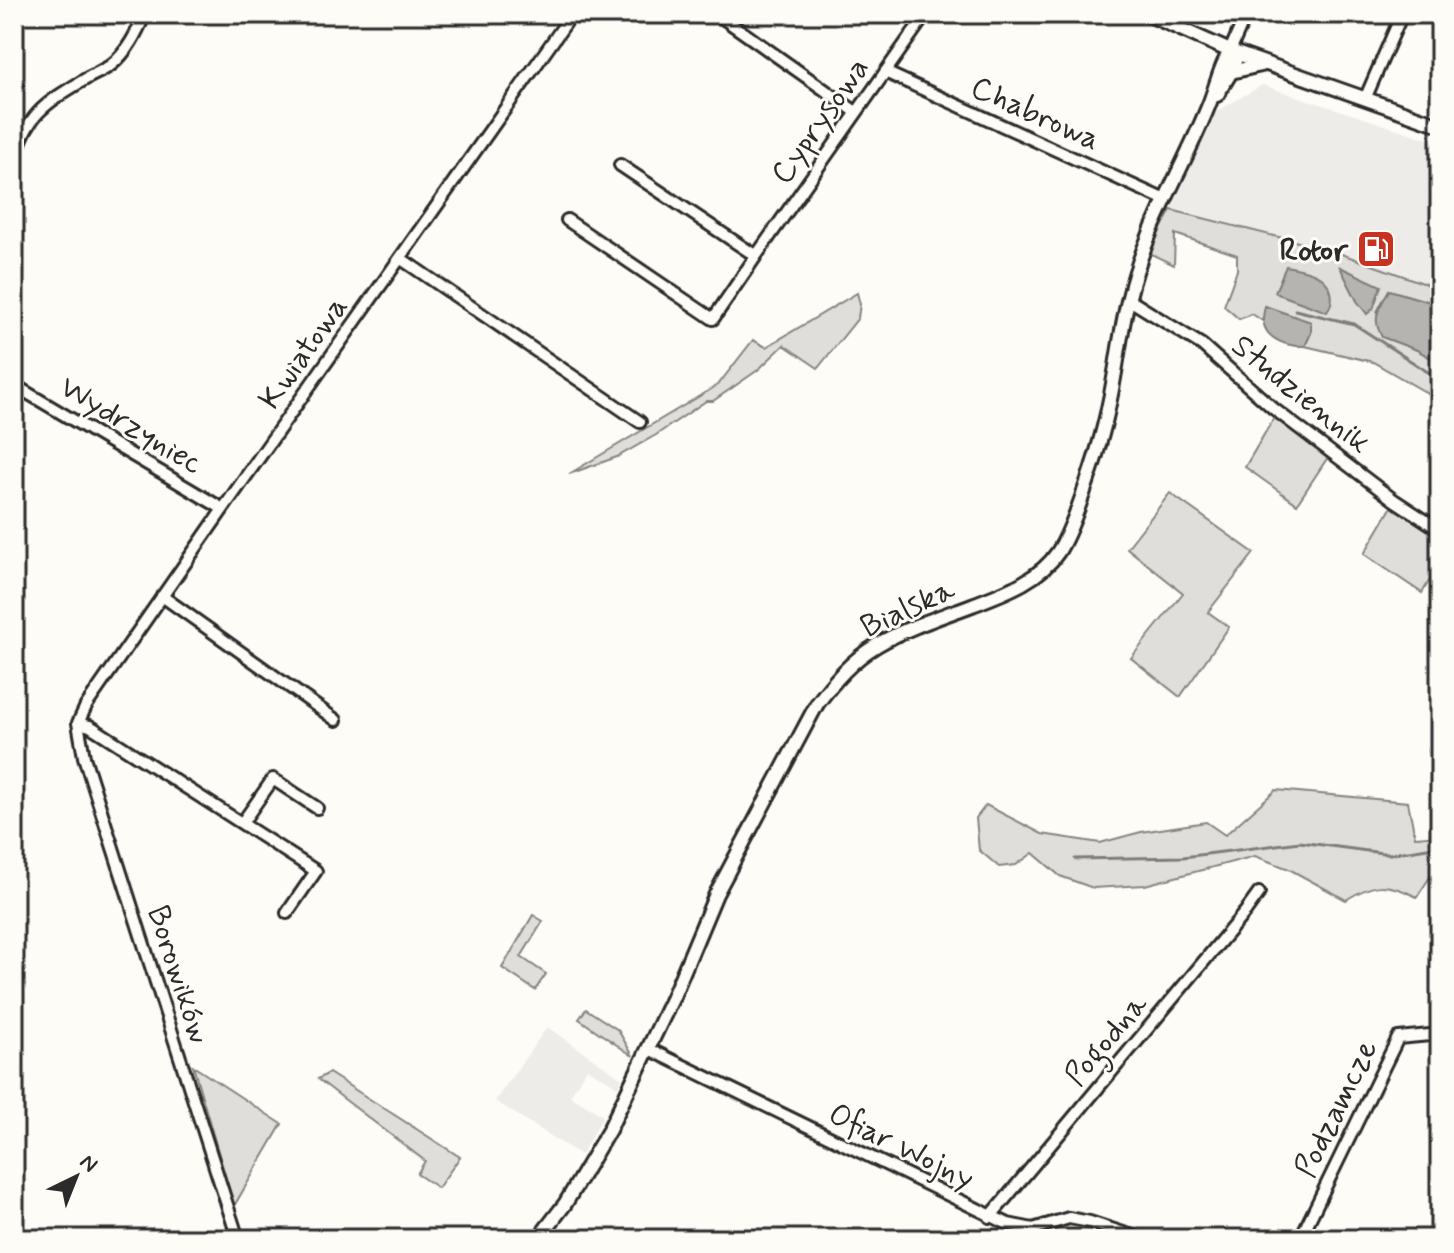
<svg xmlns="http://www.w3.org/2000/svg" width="1454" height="1253" font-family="Mynerve,sans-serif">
<rect width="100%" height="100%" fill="#fdfcf7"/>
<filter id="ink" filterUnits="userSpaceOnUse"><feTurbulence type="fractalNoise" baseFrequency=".0125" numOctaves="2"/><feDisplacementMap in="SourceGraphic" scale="16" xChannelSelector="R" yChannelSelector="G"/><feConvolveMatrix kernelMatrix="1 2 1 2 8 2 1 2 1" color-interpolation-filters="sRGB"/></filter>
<g filter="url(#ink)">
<path fill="#edece8" d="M 1262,85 L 1440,143 L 1440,289 L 1330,250 L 1171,210 L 1216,112 Z
M 547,1027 L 622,1078 L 618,1087 L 587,1068 L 570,1096 L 603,1116 L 581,1155 L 495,1101 Z"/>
<path fill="#dfdeda" stroke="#858482" stroke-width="2" d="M 1171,210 L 1330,250 L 1440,289 L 1440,305 L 1389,290 L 1377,312 L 1382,337 L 1417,350 L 1434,360 L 1440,358 L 1440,406 L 1427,393 L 1373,362 L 1305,346 L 1311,333 L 1266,306 L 1263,321 L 1252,314 L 1239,319 L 1224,306 L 1237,270 L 1237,255 L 1175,234 L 1174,265 L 1151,254 L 1155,240 Z
M 857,293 L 860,304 L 858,318 L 818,368 L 784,345 L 758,370 L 713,401 L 706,401 L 656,435 L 617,457 L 569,474 L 718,385 L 753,340 L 766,347 Z
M 1276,418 L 1280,418 L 1330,454 L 1297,504 L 1245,467 L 1272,421 Z
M 1170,493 L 1254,553 L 1208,612 L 1229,627 L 1180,697 L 1131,658 L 1183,593 L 1127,548 Z
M 1395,506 L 1440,535 L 1440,563 L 1422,593 L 1364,554 L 1391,508 Z
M 1276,790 L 1408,802 L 1415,837 L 1440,835 L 1440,878 L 1430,877 L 1417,897 C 1387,882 1374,882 1346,900 L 1289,869 L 1255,856 L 1145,885 L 1093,888 L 1060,876 L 1033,853 L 1016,865 L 999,867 L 979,850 L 976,818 L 986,805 L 1042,834 L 1100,843 L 1141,832 L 1206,822 L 1225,835 Z
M 533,915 L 543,921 L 521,957 L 546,974 L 535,990 L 502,968 Z
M 586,1009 L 618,1030 L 633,1056 L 579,1019 Z
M 193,1066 L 282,1124 L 234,1206 Z
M 329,1073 L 460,1157 L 438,1188 L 417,1174 L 425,1161 L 318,1079 Z"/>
<path fill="#b5b4b1" stroke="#7e7d7b" stroke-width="2" d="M 1286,266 C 1296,268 1311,270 1319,276 C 1332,285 1336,299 1327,312 L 1278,294 L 1275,292 Z
M 1340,267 L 1381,286 L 1373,309 L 1367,314 L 1357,301 Z
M 1389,290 L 1440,305 L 1440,358 L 1434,360 L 1417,350 L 1382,337 C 1371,317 1379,309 1389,290 Z
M 1265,306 L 1311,322 L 1311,333 L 1305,346 C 1288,347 1265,340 1263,320 C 1263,315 1264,311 1265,306 Z"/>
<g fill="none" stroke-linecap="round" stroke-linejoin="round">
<path stroke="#7e7d7b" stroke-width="3" d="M 1295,310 L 1354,324 L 1440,380
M 1075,859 L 1183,857 L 1300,842 L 1390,854 L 1440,846"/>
<g stroke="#2b2b2b" stroke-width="16">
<path id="minor" d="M 717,14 L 856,112
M 1230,51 L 1246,14
M 885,72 L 1165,200
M 1365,99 L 1402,14
M 14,162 C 26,115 44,104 84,80 C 92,75 103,71 111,65 C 127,53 137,32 145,14
M 620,165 L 756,256 L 926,14
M 567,220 L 713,319 L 756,256
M 400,258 L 640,422
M 1128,299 L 1202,345 L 1274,409 L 1394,500 L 1440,530
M 14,385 L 223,509
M 162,596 L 336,720
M 78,723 L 90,726 L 316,871 L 287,913
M 1436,751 L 1440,751
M 242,823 L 273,779 L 317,808
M 649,1049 L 1008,1224 L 1033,1229 L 1069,1218 L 1090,1222 L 1142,1239
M 990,1217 L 1246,911 L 1259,893
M 238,1239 L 84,757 L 78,723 L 86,706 L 223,509 L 572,14
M 1300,1239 L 1398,1038 L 1430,1035 L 1440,1037"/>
</g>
<g stroke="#2b2b2b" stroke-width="18">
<path id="tertiary" d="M 1147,14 L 1230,51 L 1440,125
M 1231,72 L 1265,64
M 1217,95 L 1231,72 L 1235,61 L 1230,51
M 538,1239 L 565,1204 L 609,1130 L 672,999 L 716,894 L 817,704 C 834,681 852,660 877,645 C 906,628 940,617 972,605 C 1003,593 1039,581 1058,552 C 1069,535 1075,516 1082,497 C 1093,466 1103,436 1109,404 C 1117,368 1120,332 1129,297 C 1145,229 1182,171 1208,107 C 1216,88 1219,69 1230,51"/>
</g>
<use href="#minor" stroke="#fdfcf7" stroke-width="10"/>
<use href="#tertiary" stroke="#fdfcf7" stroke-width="12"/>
</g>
</g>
<defs>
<g id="fuel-square" transform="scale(2)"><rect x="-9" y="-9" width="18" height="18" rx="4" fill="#c8321e" stroke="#fdfcf7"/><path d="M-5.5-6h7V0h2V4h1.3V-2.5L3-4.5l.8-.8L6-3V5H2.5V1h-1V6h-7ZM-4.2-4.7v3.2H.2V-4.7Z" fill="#fff"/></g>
</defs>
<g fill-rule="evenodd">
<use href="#fuel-square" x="1376" y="249"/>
</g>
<g text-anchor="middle" stroke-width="6" stroke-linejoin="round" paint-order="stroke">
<g font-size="32" fill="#2b2b2b" stroke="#fdfcf7">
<text transform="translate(1036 112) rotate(24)" y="11">Chabrowa</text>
<text transform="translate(819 120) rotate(-55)" y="11">Cyprysowa</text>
<text transform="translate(302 352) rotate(-55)" y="11">Kwiatowa</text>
<text transform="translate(1302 393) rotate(39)" y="11">Studziennik</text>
<text transform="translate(132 424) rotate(31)" y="11">Wydrzyniec</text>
<text transform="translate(907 607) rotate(-25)" y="11">Bialska</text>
<text transform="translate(180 974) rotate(72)" y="11">Borowików</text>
<text transform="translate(1105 1039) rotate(-50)" y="11">Pogodna</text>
<text transform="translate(1335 1108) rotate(-64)" y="11">Podzamcze</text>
<text transform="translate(902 1145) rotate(26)" y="11">Ofiar Wojny</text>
</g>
<g font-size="32" font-weight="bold" fill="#2b2b2b" stroke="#fdfcf7" text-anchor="end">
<text x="1348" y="260">Rotor</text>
</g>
</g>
<rect width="1454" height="1253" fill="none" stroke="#fdfcf7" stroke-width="48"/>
<rect x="24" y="24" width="1406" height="1205" fill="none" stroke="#2b2b2b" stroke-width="3" filter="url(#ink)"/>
<g transform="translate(76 1177) rotate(43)" stroke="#fdfcf7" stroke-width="6" paint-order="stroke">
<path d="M0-6L14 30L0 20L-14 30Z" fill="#2b2b2b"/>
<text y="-12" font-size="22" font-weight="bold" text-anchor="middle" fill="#2b2b2b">N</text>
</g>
</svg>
